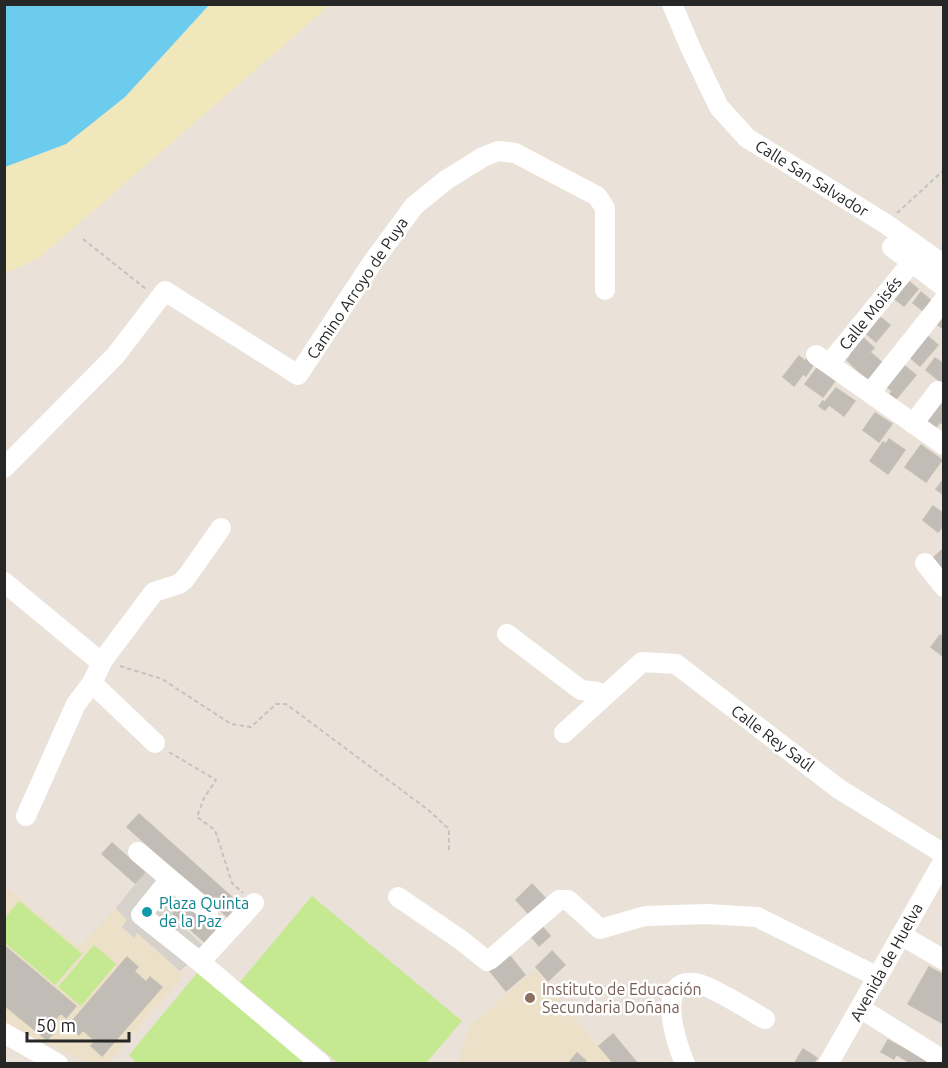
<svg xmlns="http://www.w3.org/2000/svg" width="948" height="1068" font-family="Ubuntu,sans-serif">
<rect width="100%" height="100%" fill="#eae2d9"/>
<path fill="#ece0c8" d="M 4,885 L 79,947 L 116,908 L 128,920 L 123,927 L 134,937 L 137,933 L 184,975 L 108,1063 L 90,1063 L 5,1026 Z
M 535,970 L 612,1063 L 457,1064 L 470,1026 Z"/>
<path fill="#f0e7bb" d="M 209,5 L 330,5 L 39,258 L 5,273 L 5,167 L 66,144 L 125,97 Z"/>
<path fill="#c4e990" d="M 312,896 L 462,1021 L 426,1063 L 338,1063 L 240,982 Z
M 19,901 L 82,954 L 55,985 L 5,943 L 5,918 Z
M 94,945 L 116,964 L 81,1006 L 58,987 Z
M 197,973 L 308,1063 L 138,1064 L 129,1055 Z"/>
<path fill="#d6d2cb" d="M 157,857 L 194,889 L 171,916 L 204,946 L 194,959 L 180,971 L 137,933 L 134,938 L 122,927 L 127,920 L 116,908 Z"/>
<path fill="#6bcced" d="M 5,4 L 209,4 L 209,5 L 125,97 L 66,144 L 5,167 Z"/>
<path fill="#c2bcb6" stroke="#c5beb3" stroke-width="1.5" d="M 905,278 L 918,289 L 904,306 L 891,296 Z
M 921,292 L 934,303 L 926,313 L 913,303 Z
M 944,310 L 944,329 L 934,322 Z
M 875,313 L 890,325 L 876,342 L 861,329 Z
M 924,333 L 938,345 L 920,366 L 906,354 Z
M 859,334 L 874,348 L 855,368 L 847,360 L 851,355 L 848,352 Z
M 870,352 L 885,365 L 871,383 L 855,368 Z
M 799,356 L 805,361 L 808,357 L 815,362 L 806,376 L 803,374 L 794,386 L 783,377 Z
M 935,358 L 944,364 L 944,379 L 941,382 L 926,370 Z
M 900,362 L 916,375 L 896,399 L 890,394 L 892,391 L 887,387 L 889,385 L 886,383 Z
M 817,368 L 835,381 L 823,397 L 805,384 Z
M 836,388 L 855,401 L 844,416 L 829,405 L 825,410 L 819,406 L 823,401 L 825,402 Z
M 937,400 L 944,406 L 944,425 L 940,422 L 935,429 L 922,418 Z
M 875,413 L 892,424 L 879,442 L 863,430 Z
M 889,439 L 905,450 L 888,474 L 870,461 L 883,442 L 886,444 Z
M 921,445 L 942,460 L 926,482 L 905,467 Z
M 944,479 L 944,495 L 936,489 Z
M 933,506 L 944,514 L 944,525 L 938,532 L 923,520 Z
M 943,549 L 944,569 L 941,572 L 931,560 Z
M 940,635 L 944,638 L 944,657 L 931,647 Z
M 139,814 L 243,907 L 231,920 L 127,827 Z
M 112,843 L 145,872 L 135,883 L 102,854 Z
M 532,884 L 546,899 L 529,914 L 516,900 Z
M 185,901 L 222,934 L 210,947 L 173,914 Z
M 541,925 L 550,936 L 539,946 L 530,935 Z
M 6,947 L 76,1006 L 66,1018 L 61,1013 L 50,1025 L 56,1030 L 47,1040 L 4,1005 Z
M 552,951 L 565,965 L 548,981 L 536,967 Z
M 509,955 L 525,975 L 506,991 L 490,971 Z
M 127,957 L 138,967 L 134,971 L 146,982 L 150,977 L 162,987 L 102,1056 L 91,1046 L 95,1041 L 83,1030 L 79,1035 L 68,1026 Z
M 929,967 L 944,975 L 944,1024 L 908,1004 Z
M 613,1034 L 638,1064 L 614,1064 L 599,1046 Z
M 888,1040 L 928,1062 L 928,1064 L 912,1064 L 896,1054 L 894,1059 L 881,1052 Z
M 803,1049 L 817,1058 L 813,1064 L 794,1064 Z
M 577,1053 L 586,1061 L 584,1064 L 568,1064 Z"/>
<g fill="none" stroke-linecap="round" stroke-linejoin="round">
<path stroke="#c3c3c3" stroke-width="2" stroke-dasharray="4.5 3" stroke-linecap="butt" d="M 897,213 L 944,170
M 83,239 L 146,289
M 120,666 L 162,679 L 231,724 L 251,727 L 276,704 L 286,704 L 427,809 L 449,829 L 449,851
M 169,752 L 216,780 L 204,798 L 197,817 L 215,830 L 232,883 L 243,893"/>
<path stroke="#fff" stroke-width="20" d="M 672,4 L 691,49 L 719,107 L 747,138 L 886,224 L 944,265
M 892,247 L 944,287
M 816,355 L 944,445
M 829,364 L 912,262
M 870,393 L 944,300
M 913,424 L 938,391
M 4,468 L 115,356 L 165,291 L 298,375 L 372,263 L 414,206 L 446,180 L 483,157 L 498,151 L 515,153 L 597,196 L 605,208 L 605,290
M 925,563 L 944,587
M 4,582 L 97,659 L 103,660
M 507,634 L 581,690 L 597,692 L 604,696
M 92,683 L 155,743
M 564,733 L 642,662 L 676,664 L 839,789 L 944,854
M 26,816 L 76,704 L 92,683 L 103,660 L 154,592 L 179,584 L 185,579 L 221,528
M 138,852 L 208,911
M 170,879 L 141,915 L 200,962 L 321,1064
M 398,897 L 461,940 L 487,961 L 491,959 L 559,900 L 568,900 L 600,929 L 645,916 L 707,914 L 757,917 L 878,977
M 901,935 L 944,960
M 200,962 L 254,903
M 860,1008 L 935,1055
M 4,1033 L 58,1064
M 685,1064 C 676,1043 653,973 699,984 C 715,988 749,1010 765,1019
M 828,1064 L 944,860"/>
</g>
<circle fill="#0f9aa8" stroke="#fff" stroke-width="2" cx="147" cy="912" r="6"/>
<circle fill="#8d6e63" stroke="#fff" stroke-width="2" cx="530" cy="998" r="6"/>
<g text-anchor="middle" stroke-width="5" stroke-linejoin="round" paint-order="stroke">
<g font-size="16" fill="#272727" stroke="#fff">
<text transform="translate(812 178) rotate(32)" y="6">Calle San Salvador</text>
<text transform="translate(357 288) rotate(-56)" y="6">Camino Arroyo de Puya</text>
<text transform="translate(870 313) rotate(-51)" y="6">Calle Moisés</text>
<text transform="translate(773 738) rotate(37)" y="6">Calle Rey Saúl</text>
<text transform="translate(886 962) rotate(-61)" y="6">Avenida de Huelva</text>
</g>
<g font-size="16" fill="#0d838f" stroke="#fff" text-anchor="start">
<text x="159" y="909">Plaza Quinta<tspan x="159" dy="18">de la Paz</tspan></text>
</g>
<g font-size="16" fill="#785e54" stroke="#fff" text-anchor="start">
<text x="542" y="995">Instituto de Educación<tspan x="542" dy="18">Secundaria Doñana</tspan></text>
</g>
</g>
<rect width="948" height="1068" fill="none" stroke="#272727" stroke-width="12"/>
<path d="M27 1032v9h102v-9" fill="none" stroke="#272727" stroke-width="3"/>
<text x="36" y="1032" font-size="18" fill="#272727" stroke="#ffffff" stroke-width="4.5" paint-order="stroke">50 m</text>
</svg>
